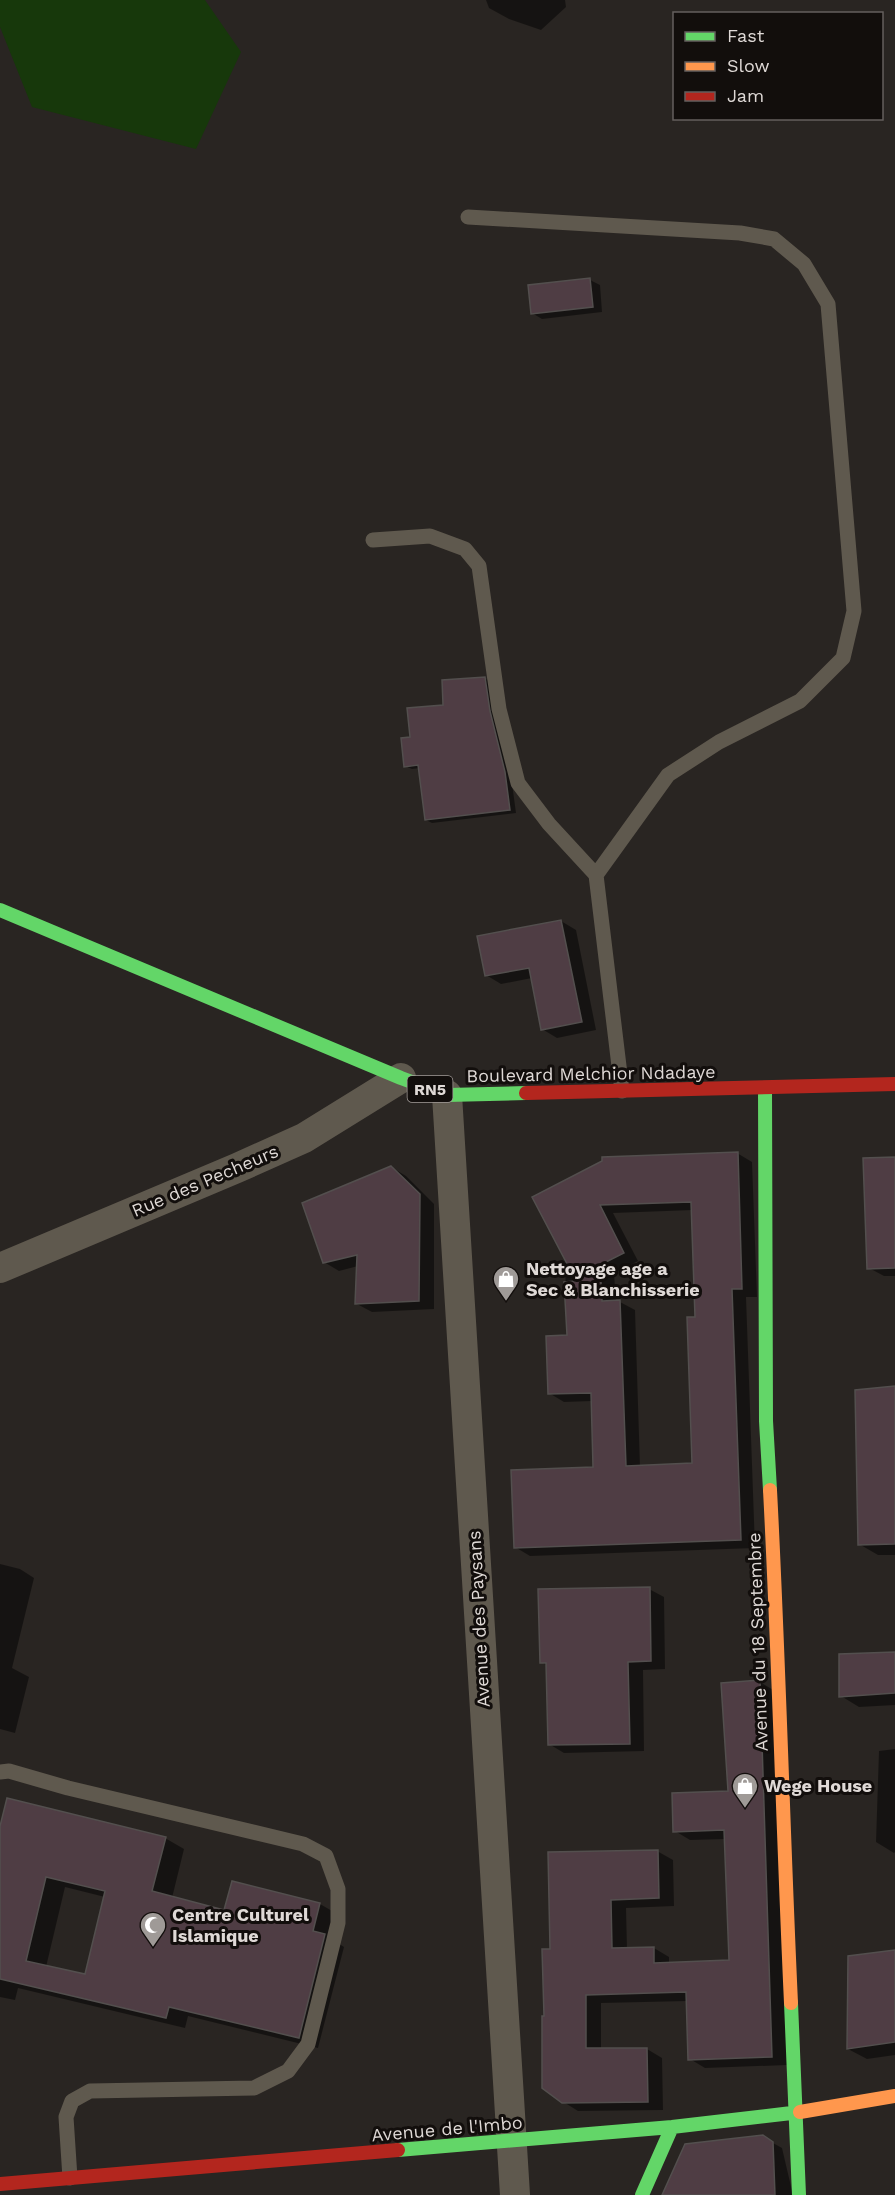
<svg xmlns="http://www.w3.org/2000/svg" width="895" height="2195" font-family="'Work Sans',sans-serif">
<rect width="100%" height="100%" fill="#292522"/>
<path fill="#17380b" d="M 0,0 L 205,0 L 241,52 L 196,149 L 32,107 L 0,27 Z"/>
<path fill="#0007" fill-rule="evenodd" d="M 486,0 L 565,0 L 566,7 L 541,30 L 509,19 L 489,8 Z
M 590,280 L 600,285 L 602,312 L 542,319 L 532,313 Z
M 484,678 L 491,682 L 511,776 L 516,813 L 432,823 L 426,820 L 420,768 L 412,769 L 405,766 L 411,739 L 445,706 Z
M 561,921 L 576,930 L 596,1030 L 557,1038 L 542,1029 L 532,978 L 501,984 L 486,975 Z
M 737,1153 L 752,1162 L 757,1297 L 746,1297 L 755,1548 L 530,1556 L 515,1547 L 595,1468 L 592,1401 L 564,1402 L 549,1393 L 569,1337 L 564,1255 L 534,1198 ZM 693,1210 L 696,1318 L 693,1465 L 640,1467 L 635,1310 L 620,1302 L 616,1302 L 614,1273 L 638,1261 L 613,1213 Z
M 895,1159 L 895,1276 L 884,1276 L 869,1268 Z
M 391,1167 L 406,1176 L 434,1204 L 434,1309 L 372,1312 L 357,1304 L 358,1266 L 339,1271 L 324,1262 Z
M 895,1388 L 895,1555 L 878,1555 L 859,1544 Z
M 0,1564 L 20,1569 L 34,1578 L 12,1668 L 29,1677 L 15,1733 L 0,1729 Z
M 649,1589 L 664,1597 L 665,1669 L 643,1670 L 644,1751 L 564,1753 L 549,1744 L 548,1666 L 541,1662 Z
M 895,1653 L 895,1705 L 859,1707 L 841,1696 Z
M 760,1682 L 775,1691 L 787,2065 L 705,2068 L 690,2059 L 688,2001 L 601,2003 L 601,2049 L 647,2049 L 662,2058 L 663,2110 L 578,2111 L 562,2101 L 545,2018 L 551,1950 L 657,1851 L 673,1860 L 674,1906 L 626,1908 L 627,1949 L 654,1948 L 669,1957 L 669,1964 L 730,1961 L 726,1839 L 690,1840 L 675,1831 L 729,1793 Z
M 895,1749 L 895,1852 L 894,1853 L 876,1842 L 879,1751 Z
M 0,1832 L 165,1838 L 184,1849 L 172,1898 L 226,1911 L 320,1904 L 339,1915 L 333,1940 L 344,1947 L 318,2048 L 188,2016 L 185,2028 L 18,1988 L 15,2000 L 0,1997 ZM 65,1887 L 105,1897 L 86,1976 L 46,1967 Z
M 895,1952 L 895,2055 L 867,2059 L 848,2049 Z
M 762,2137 L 782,2148 L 793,2195 L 664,2195 Z"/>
<path fill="#4f3d44" stroke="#534f4e" stroke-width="1.5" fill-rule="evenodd" d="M 590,278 L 593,307 L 531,314 L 528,285 Z
M 485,677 L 490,711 L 505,772 L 510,810 L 425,820 L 418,765 L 404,767 L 401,738 L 410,737 L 407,708 L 443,705 L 442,680 Z
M 561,920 L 582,1022 L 541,1030 L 529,968 L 485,976 L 477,936 Z
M 738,1152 L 742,1289 L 732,1289 L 741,1540 L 514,1548 L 511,1470 L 593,1467 L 591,1393 L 548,1394 L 546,1336 L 567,1335 L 564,1282 L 576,1281 L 532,1197 L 602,1161 L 602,1157 ZM 691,1202 L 695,1317 L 687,1317 L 692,1463 L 626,1466 L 620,1300 L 602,1301 L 600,1265 L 624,1253 L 600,1205 Z
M 895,1157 L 895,1268 L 867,1269 L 863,1158 Z
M 391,1166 L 420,1194 L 419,1301 L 355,1304 L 357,1255 L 323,1263 L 302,1203 Z
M 895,1386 L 895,1544 L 858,1545 L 855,1390 Z
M 650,1587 L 651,1661 L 628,1662 L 630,1744 L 548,1745 L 546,1663 L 540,1663 L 538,1589 Z
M 895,1652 L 895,1693 L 839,1697 L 839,1654 Z
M 760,1680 L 772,2057 L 688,2060 L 686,1992 L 586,1995 L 586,2048 L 647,2048 L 648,2102 L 562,2103 L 542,2088 L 542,2016 L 544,2016 L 542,1949 L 550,1949 L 548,1852 L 658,1850 L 659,1898 L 611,1900 L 612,1948 L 654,1947 L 654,1963 L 729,1960 L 724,1830 L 673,1832 L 672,1793 L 728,1791 L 721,1683 Z
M 7,1798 L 166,1837 L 152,1891 L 224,1910 L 232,1881 L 320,1903 L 313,1931 L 325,1934 L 299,2038 L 169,2007 L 166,2018 L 0,1979 L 0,1826 ZM 46,1877 L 105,1891 L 85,1974 L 26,1961 Z
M 895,1950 L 895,2042 L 847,2049 L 848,1956 Z
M 763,2135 L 773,2142 L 775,2195 L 662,2195 L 685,2144 Z"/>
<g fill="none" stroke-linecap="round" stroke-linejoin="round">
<path stroke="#5f594e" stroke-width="15" d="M 468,217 L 740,233 L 774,239 L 804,264 L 828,304 L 854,611 L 843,658 L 800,701 L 719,742 L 668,775 L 596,875
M 373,540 L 430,536 L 465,549 L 479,566 L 499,709 L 518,783 L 549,824 L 596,875 L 622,1091
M 0,1772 L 9,1771 L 68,1788 L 303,1844 L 326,1856 L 338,1889 L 338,1923 L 308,2044 L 288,2071 L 254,2088 L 90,2091 L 72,2101 L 66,2117 L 70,2178"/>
<path stroke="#5f594e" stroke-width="30" d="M 447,1095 L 515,2195
M 0,1268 L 237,1168 L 304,1138 L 401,1078"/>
<path stroke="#63d668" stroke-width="14" d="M 0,910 L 401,1078 L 447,1095 L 526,1093
M 765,1088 L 766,1421 L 770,1490
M 791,2003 L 799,2195
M 398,2150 L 672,2127 L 800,2112
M 642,2195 L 672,2127"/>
<path stroke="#ff974d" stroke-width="14" d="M 770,1490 C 779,1661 783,1832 791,2003
M 800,2112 L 895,2096"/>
<path stroke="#b3261e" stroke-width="14" d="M 526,1093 L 895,1084
M 0,2184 L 398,2150"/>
</g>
<defs>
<g id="shop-pin" transform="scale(1.35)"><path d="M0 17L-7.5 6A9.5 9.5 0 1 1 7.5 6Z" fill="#9f9a97" stroke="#120e0c"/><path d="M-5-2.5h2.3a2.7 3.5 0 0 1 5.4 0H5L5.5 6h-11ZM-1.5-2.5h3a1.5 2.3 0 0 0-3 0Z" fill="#fff"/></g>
<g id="mosque-pin" transform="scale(1.35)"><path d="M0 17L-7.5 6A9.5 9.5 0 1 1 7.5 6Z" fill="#9f9a97" stroke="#120e0c"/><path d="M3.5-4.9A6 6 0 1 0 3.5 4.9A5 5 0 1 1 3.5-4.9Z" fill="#fff"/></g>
</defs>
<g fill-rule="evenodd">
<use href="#shop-pin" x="506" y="1279"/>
<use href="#shop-pin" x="745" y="1786"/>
<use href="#mosque-pin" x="153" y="1925"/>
</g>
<g text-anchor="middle" stroke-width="6" stroke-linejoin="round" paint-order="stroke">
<rect fill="#120e0c" stroke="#a29c99" stroke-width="1.5" x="407.5" y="1076" width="45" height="26" rx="4.5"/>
<g font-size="16" font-weight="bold" fill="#dfd9d6">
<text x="430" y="1095">RN5</text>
</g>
<g font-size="18" fill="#dfd9d6" stroke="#120e0c">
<text transform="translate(591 1074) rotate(-1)" y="6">Boulevard Melchior Ndadaye</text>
<text transform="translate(205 1181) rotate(-23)" y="6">Rue des Pecheurs</text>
<text transform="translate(479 1619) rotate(-93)" y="6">Avenue des Paysans</text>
<text transform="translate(758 1642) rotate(-92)" y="6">Avenue du 18 Septembre</text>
<text transform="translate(447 2129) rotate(-5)" y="6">Avenue de l'Imbo</text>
</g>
<g font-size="18" font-weight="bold" fill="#dfd9d6" stroke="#120e0c" text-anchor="start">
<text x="526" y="1275">Nettoyage age a<tspan x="526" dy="21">Sec &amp; Blanchisserie</tspan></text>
<text x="764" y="1792">Wege House</text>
<text x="172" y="1921">Centre Culturel<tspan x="172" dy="21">Islamique</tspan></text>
</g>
</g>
<rect x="673" y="12" width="210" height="108" fill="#120e0c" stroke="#645f5d" stroke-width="1.5"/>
<rect x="685" y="32" width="30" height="9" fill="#63d668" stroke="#645f5d" stroke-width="1.5"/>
<text x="727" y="42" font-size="18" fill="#dfd9d6">Fast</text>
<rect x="685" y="62" width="30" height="9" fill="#ff974d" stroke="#645f5d" stroke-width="1.5"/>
<text x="727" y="72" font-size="18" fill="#dfd9d6">Slow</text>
<rect x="685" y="92" width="30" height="9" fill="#b3261e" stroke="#645f5d" stroke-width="1.5"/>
<text x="727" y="102" font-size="18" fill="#dfd9d6">Jam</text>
</svg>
